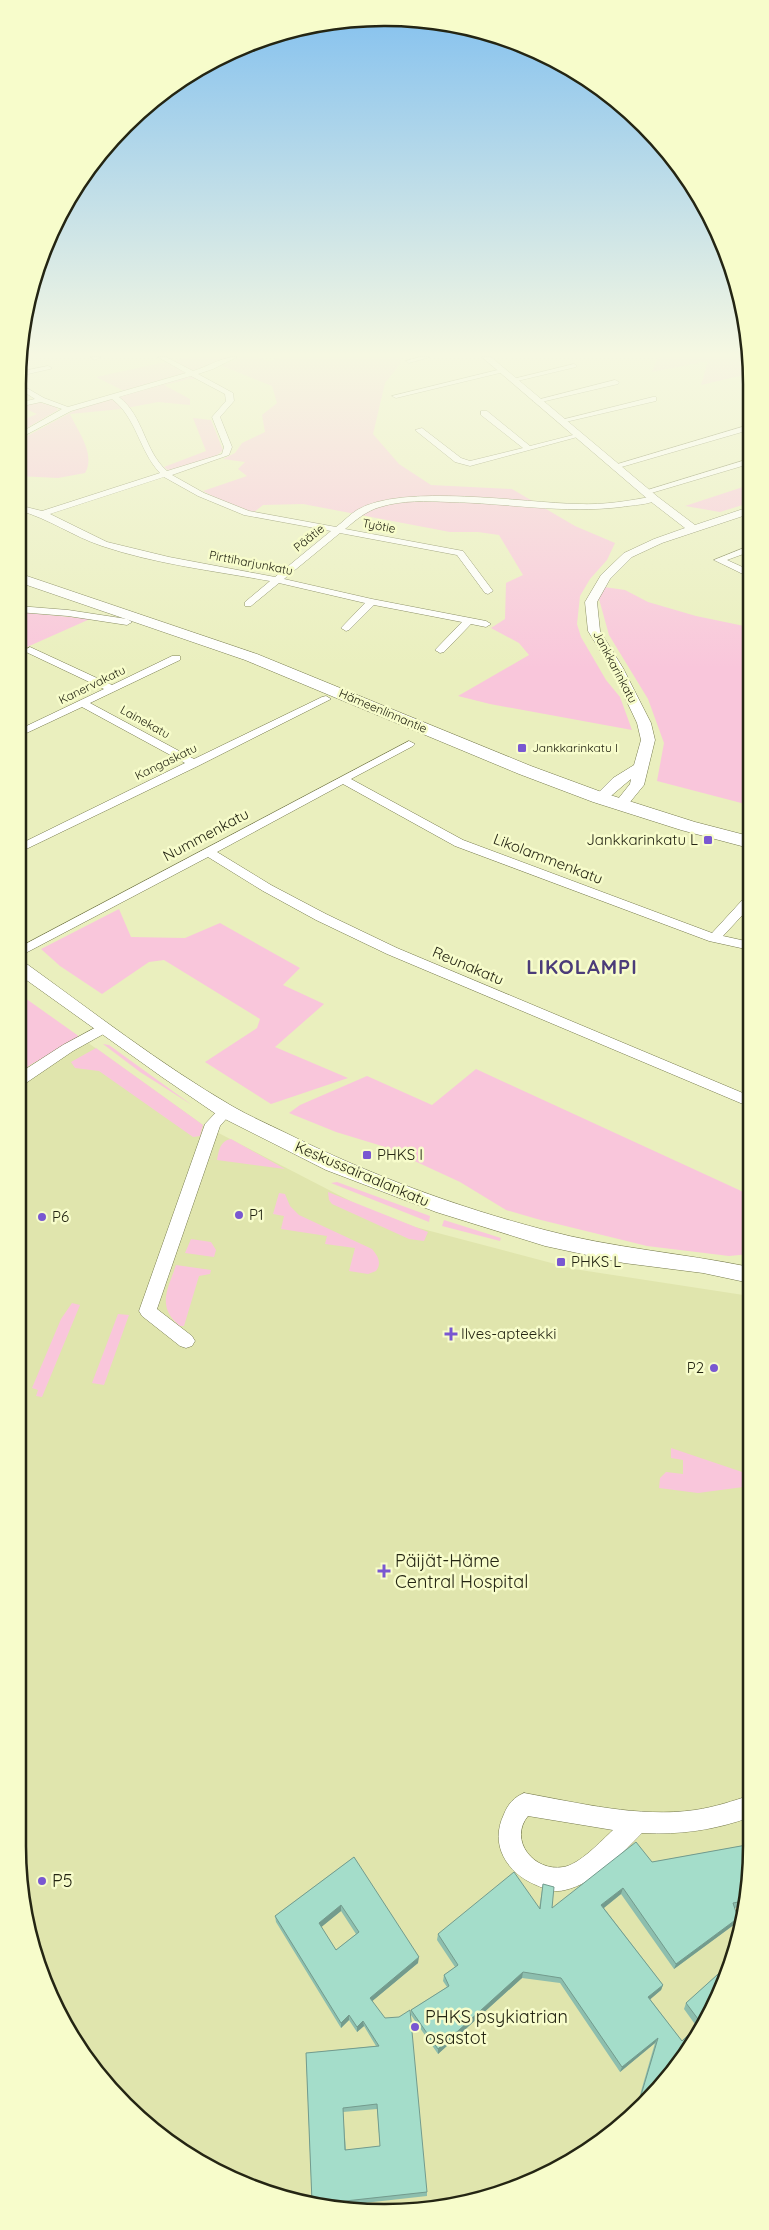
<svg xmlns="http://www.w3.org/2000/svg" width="769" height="2230" font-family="Quicksand,sans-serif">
<rect width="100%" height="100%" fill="#eaefbe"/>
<path fill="#e0e5ad" d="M 80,1037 L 203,1125 L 358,1205 L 415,1227 L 574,1269 L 750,1296 L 751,1845 L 739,1940 L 689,2050 L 644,2105 L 589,2150 L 479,2200 L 409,2212 L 337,2209 L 222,2175 L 161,2136 L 109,2088 L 45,1986 L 25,1917 L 18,1845 L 18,1075 L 30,1065 Z"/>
<path fill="#f9c6db" d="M 189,357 L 228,357 L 221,362 L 124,391 L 96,377 Z
M 240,357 L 258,357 L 269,361 L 282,357 L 401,357 L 400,364 L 385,383 L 373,434 L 399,464 L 431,485 L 512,489 L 575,526 L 615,543 L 607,560 L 590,579 L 580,596 L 577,624 L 581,637 L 606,680 L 620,697 L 632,730 L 490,704 L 458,696 L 529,655 L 519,643 L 491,628 L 505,619 L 506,583 L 523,575 L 499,535 L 478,532 L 450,532 L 303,504 L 263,505 L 253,513 L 231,506 L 203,491 L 247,476 L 238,469 L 245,462 L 223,459 L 235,453 L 242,443 L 265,432 L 262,415 L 277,403 L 272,386 L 222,366 Z
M 658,357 L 748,357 L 748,374 L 701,385 L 708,361 L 652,372 Z
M 192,376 L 198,379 L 189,379 L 164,385 L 190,399 L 190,405 L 158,402 L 121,409 L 70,414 C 78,432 96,454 85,473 L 58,478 L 18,476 L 18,441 L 81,407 Z
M 38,402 L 56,407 L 58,410 L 18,433 L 18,422 L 37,414 L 19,406 Z
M 193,418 L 211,420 L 223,450 L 214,458 L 168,470 L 164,467 L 206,451 Z
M 749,485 L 749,503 L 720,512 L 685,506 Z
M 604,587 L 625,590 L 648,602 L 696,616 L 749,627 L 749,805 L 657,781 L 664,743 L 648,699 L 609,635 L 599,599 Z
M 18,612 L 90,619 L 18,651 Z
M 119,909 L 131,937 L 185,938 L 220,923 L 300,968 L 283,985 L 324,1004 L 275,1047 L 348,1078 L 271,1104 L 205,1062 L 257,1028 L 260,1019 L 164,960 L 149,962 L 102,994 L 60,966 L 41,949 Z
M 18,993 L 80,1037 L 30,1065 L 18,1075 Z
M 103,1044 L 109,1045 L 192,1105 L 140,1072 Z
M 96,1048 L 203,1125 L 200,1136 L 193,1137 L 99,1071 L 75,1068 L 71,1062 Z
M 476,1069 L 750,1195 L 750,1254 L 729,1256 L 647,1246 L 537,1219 L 506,1210 L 460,1182 L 382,1146 L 336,1132 L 289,1113 L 300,1105 L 367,1076 L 432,1105 Z
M 231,1139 L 285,1169 L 217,1160 C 219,1150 220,1141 231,1139 Z
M 337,1182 L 430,1216 L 429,1222 L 331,1183 Z
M 328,1192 L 428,1232 L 424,1241 L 409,1239 L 332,1204 L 329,1200 Z
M 279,1193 L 285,1194 L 290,1206 L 299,1215 L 372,1249 C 378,1256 382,1263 376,1271 L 368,1274 L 349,1271 L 355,1248 L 325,1244 L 327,1236 L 281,1229 L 284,1216 L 273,1214 Z
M 444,1220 L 501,1238 L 500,1241 L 442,1226 Z
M 191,1239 L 211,1242 L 216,1250 L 214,1257 L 185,1253 Z
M 176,1265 L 211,1270 L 210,1274 L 199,1276 L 184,1326 L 180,1326 C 156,1307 168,1289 176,1265 Z
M 72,1303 L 80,1305 L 42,1397 L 36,1396 L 38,1390 L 32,1388 L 61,1319 Z
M 118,1314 L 129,1315 L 104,1385 L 92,1383 Z
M 671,1448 L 751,1475 L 751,1486 L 698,1493 L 659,1488 L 660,1478 L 666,1472 L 683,1474 L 683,1460 L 671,1458 Z"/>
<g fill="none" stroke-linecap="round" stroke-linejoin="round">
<g stroke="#777b4e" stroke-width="1">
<path id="minor" d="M 91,357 L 101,357 L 94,360 Z
M 158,357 L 166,357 L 193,371 C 207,367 223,356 237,357 L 213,369 L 198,374 L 233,393 L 234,401 L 220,417 L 232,447 L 229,455 L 172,475 L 204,493 L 249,511 L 336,527 C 343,522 349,515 357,510 C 402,483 524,503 579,504 C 604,505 629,501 654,496 L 658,499 C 650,505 632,505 621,507 C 564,514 506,503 449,502 C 427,501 402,500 380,507 C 366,511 356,520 345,529 L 463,551 L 493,591 L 488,594 L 485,593 L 457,555 L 340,533 L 284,579 L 372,599 L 486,621 L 491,624 L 486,627 L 471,624 L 444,652 L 440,653 L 435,650 L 462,622 L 374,605 L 349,630 L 346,631 L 341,628 L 365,603 L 279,583 L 251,606 L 245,606 L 245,602 L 270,581 C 215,571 155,564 102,546 C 72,536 50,519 18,510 L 18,505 L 42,511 L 160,473 C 139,451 137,418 112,399 L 71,411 L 18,439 L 18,434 L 62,409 L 41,402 L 18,407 L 18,403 L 35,399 L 18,388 L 18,383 L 44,398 L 68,407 L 186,373 ZM 191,376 L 225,394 L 226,401 L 212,417 L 224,447 L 222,454 L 167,471 C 144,451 144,416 119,397 ZM 164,477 L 198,496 L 244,515 L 331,531 L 275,577 L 169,557 L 107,542 L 50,514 Z
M 419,357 L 430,357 L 409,363 L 406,361 Z
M 574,364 L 576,365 L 576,367 L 513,382 L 509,380 Z
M 48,366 L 52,368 L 50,369 L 19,376 L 19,372 Z
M 502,369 L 504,370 L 504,372 L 396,398 L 392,396 Z
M 615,380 L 619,382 L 618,384 L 537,403 L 533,401 Z
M 653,397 L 656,397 L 656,401 L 561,423 L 557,421 Z
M 481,411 L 487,411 L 530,446 L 577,434 L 581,436 L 470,466 L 455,462 L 415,430 L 422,428 L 461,458 L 470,461 L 523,448 L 481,415 Z
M 749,425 L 749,430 L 618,468 L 611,466 Z
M 749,459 L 749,464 L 648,494 L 641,492 Z
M 749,546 L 749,552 L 727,560 L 749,570 L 749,577 L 714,560 Z
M 18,606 L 68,610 L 127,619 L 132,622 L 127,625 L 68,616 L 18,612 Z
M 30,647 L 112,685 L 172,656 L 180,656 L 180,660 L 90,703 L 194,759 L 322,697 L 326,696 L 331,699 L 198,766 L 18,853 L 18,845 L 185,763 L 82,707 L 18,737 L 18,730 L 104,689 L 26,652 L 25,650 Z
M 409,741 L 415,744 L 413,746 L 351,779 L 463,840 L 712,933 L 746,896 L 749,895 L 750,907 L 723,936 L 750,942 L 750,950 L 709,941 L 455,846 L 343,784 L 217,852 L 271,885 L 326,914 L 397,948 L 750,1096 L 750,1107 L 387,954 L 316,920 L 263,891 L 208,857 L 18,957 L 18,948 Z
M 104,1023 L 109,1025 L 111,1028 L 109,1031 L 73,1051 L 23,1085 L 18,1086 L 18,1074 L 63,1045 Z
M 226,1106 L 231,1107 L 233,1111 L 220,1126 L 157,1309 L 192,1336 L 195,1341 L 192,1346 L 186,1348 L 180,1346 L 142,1316 L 139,1311 L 205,1124 L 221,1107 Z
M 524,1793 C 580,1803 639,1818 695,1810 C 715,1807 733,1801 751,1795 L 751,1817 C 715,1830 681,1835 642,1833 C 620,1855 596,1883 565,1890 C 555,1893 545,1889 536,1885 C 507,1873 489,1845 504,1814 C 508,1804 514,1797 524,1793 ZM 528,1816 L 613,1830 C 601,1841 579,1865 563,1867 C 534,1872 508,1840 528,1816 Z"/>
</g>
<g stroke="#777b4e" stroke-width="1">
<path id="tertiary" d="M 482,357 L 491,357 L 658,497 L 695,525 L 749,507 L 749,514 L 662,543 L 632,557 L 610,579 L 597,602 L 600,631 L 623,668 L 651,723 L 655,740 L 644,785 L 626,807 L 616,807 L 614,804 L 630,784 L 631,779 L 605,801 L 595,801 L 593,798 L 613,778 L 634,765 L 641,740 L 637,723 L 611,668 L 588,631 L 585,602 L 601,575 L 624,553 L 654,539 L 685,528 L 650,501 Z
M 18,961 L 24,962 C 92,1011 160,1064 232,1106 C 249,1116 268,1124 286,1133 C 368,1174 456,1207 545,1230 C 612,1248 682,1253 750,1267 L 750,1283 L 703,1273 L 624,1263 L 545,1246 L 436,1212 L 326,1170 L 219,1116 L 162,1077 L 18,974 Z"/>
</g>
<g stroke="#777b4e" stroke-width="1">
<path id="primary" d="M 18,573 L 257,654 L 531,766 L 607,794 L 695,822 L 749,836 L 749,848 L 681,830 L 593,802 L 519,774 L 245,660 L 18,582 Z"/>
</g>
<use href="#minor" fill="#fff" fill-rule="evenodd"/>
<use href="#tertiary" fill="#fff" fill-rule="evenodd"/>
<use href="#primary" fill="#fff" fill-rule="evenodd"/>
</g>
<path fill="#8dbeae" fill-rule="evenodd" d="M 752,1844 L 744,1906 L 735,1908 L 735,1924 L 674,1969 L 621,1894 L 604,1908 L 663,1985 L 661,1990 L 650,1999 L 682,2041 L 697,2027 L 684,2009 L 686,2003 L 727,1966 L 689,2050 L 644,2105 L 635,2112 L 655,2043 L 620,2072 L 560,1983 L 522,1978 L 438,2054 L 411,2015 L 411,2010 L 447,1987 L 443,1981 L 444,1975 L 455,1967 L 437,1940 L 438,1934 L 539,1909 L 543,1884 L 552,1908 L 652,1862 Z
M 354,1857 L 418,1963 L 372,2001 L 427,2192 L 427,2196 L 328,2207 L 312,2202 L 306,2053 L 376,2046 L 364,2026 L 357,2032 L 349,2020 L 341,2028 L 276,1922 L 275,1916 ZM 341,1911 L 356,1934 L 336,1950 L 321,1927 ZM 377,2109 L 380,2146 L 346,2150 L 343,2112 Z"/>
<path fill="#739b8d" d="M 623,1888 L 621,1894 L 600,1911 L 601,1905 Z
M 341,1905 L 341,1911 L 319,1929 L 319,1923 Z
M 738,1918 L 735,1924 L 674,1969 L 676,1964 Z
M 419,1957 L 418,1963 L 370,2003 L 370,1998 Z
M 523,1972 L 522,1978 L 438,2054 L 438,2049 Z
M 663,1985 L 661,1990 L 646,2003 L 648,1997 Z
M 349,2015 L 349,2020 L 341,2028 L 341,2023 Z
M 363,2021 L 364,2026 L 357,2032 L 357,2027 Z
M 658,2038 L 655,2043 L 620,2072 L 622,2067 Z"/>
<path fill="#a4ddca" stroke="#739b8d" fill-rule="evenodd" d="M 636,1842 L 652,1862 L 752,1844 L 744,1901 L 733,1903 L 738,1918 L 676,1964 L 623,1888 L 601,1905 L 663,1985 L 648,1997 L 682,2041 L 701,2023 L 686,2003 L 727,1966 L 689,2050 L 644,2105 L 636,2112 L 658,2038 L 622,2067 L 561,1978 L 523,1972 L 438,2049 L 411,2010 L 449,1986 L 444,1975 L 458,1965 L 438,1934 L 514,1872 L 540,1909 L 543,1884 L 554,1887 L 552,1908 Z
M 354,1857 L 419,1957 L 370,1998 L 385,2018 L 399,2017 L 410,2010 L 427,2192 L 318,2204 L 312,2202 L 306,2053 L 379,2046 L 363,2021 L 357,2027 L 349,2015 L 341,2023 L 275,1916 ZM 341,1905 L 359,1932 L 336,1950 L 319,1923 ZM 377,2104 L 380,2146 L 345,2150 L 343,2108 Z"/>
<linearGradient id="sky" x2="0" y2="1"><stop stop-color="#82c0ef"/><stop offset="0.53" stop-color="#f6f8e2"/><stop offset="1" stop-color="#f6f8e2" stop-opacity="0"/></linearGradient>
<rect width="769" height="669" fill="url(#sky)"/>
<g fill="#7957d1" stroke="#f7fccb" stroke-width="2">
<rect x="517" y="743" width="10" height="10" rx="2.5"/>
<rect x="703" y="835" width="10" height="10" rx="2.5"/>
<rect x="362" y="1150" width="10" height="10" rx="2.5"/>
<circle cx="239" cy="1215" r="5"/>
<circle cx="42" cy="1217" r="5"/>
<rect x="556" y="1257" width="10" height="10" rx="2.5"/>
<path d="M448.5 1326.5h5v5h5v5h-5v5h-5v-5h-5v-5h5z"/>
<circle cx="714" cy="1368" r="5"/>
<path d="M381.5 1563.5h5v5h5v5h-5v5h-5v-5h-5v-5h5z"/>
<circle cx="42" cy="1881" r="5"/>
<circle cx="415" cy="2027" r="5"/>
</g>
<g text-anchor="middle" stroke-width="5" stroke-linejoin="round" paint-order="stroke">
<g font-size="12" fill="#242513" stroke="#f7fccb">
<text transform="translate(379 526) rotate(11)" y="4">Työtie</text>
<text transform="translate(309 538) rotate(-39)" y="4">Päätie</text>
<text transform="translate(251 563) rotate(11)" y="4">Pirttiharjunkatu</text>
<text transform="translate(615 667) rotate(62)" y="4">Jankkarinkatu</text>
<text transform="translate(92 685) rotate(-26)" y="4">Kanervakatu</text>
<text transform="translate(383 711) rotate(23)" y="4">Hämeenlinnantie</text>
<text transform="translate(145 722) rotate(29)" y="4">Lainekatu</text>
<text transform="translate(166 762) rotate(-26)" y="4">Kangaskatu</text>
</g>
<g font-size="12" fill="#242513" stroke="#f7fccb" text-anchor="start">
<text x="532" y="752">Jankkarinkatu I</text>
</g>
<g font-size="15" fill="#242513" stroke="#f7fccb">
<text transform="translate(206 835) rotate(-28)" y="5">Nummenkatu</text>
<text transform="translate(548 859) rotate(21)" y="5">Likolammenkatu</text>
<text transform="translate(468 966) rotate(23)" y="5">Reunakatu</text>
<text transform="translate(362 1174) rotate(23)" y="5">Keskussairaalankatu</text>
</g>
<g font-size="15" fill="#242513" stroke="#f7fccb" text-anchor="start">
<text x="698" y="845" text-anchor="end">Jankkarinkatu L</text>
<text x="377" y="1160">PHKS I</text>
<text x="249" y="1220">P1</text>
<text x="52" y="1222">P6</text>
<text x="571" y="1267">PHKS L</text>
<text x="461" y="1339">Ilves-apteekki</text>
<text x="704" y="1373" text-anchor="end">P2</text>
</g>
<g font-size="18" fill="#242513" stroke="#f7fccb" text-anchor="start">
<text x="395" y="1567">Päijät-Häme<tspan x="395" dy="21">Central Hospital</tspan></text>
<text x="52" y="1887">P5</text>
<text x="425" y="2023">PHKS psykiatrian<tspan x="425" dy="21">osastot</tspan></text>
</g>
<g font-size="20" font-weight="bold" letter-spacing="1" fill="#4b3c79" stroke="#f7fccb">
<text x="582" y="974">LIKOLAMPI</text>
</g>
</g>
<path d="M0 0H769V2230H0ZM384 26H385A358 358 0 0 1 743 384V1846A358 358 0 0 1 385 2204H384A358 358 0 0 1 26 1846V384A358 358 0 0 1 384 26Z" fill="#f7fccb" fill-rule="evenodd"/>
<path fill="none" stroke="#242513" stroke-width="2.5" d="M384 26H385A358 358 0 0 1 743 384V1846A358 358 0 0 1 385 2204H384A358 358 0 0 1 26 1846V384A358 358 0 0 1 384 26Z"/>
</svg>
